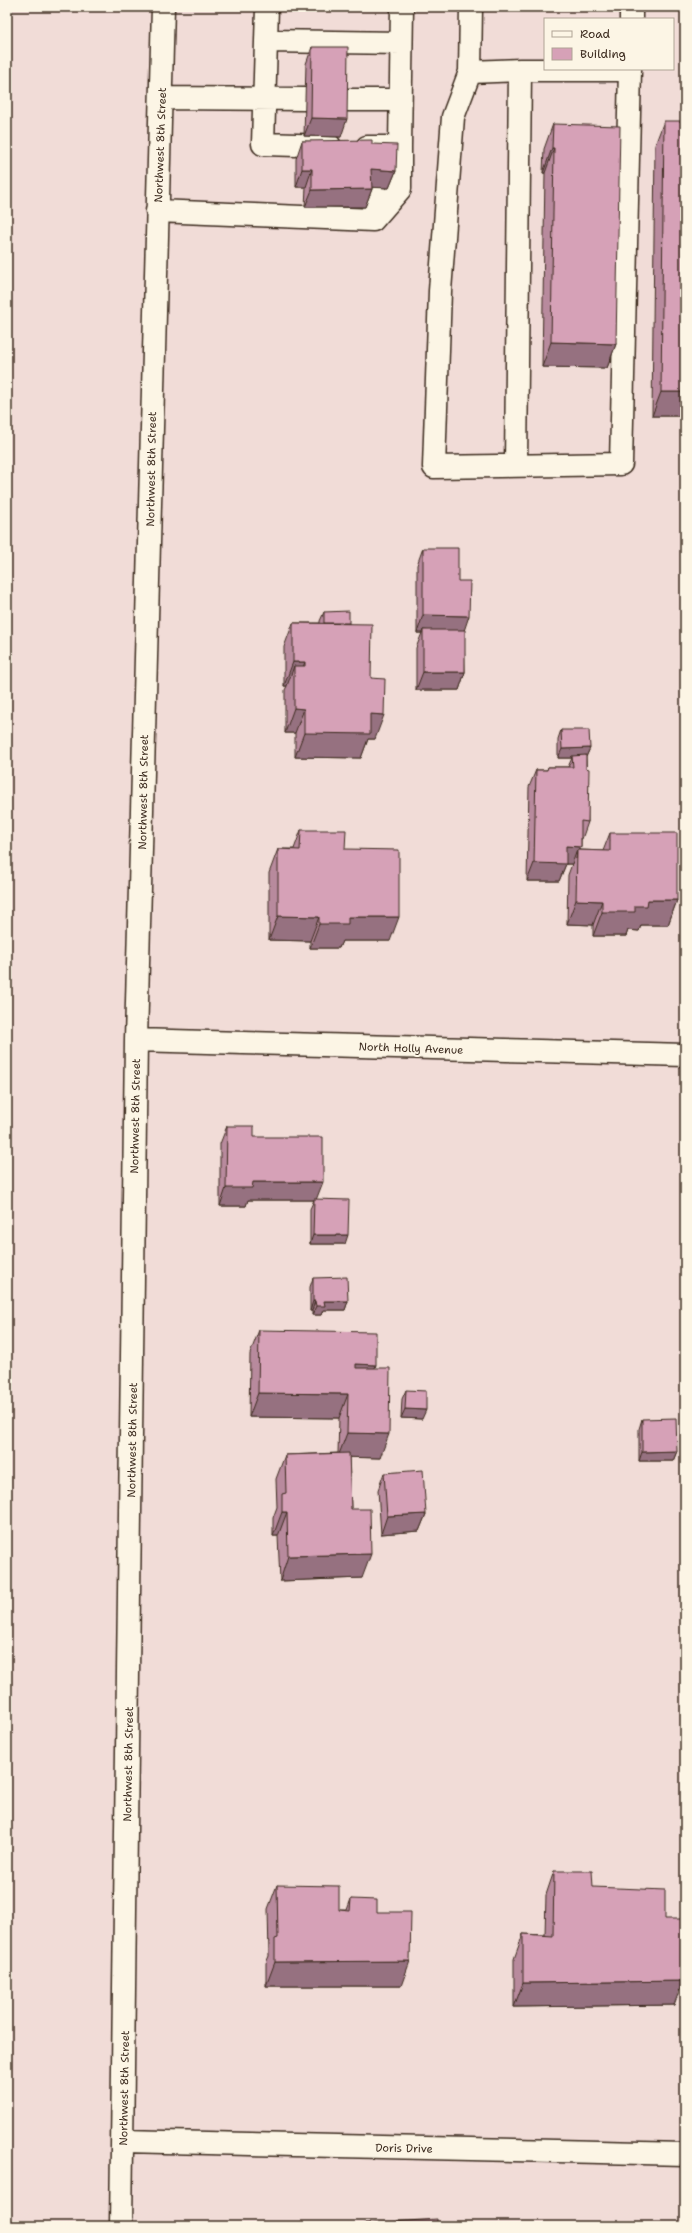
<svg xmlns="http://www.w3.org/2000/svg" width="692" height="2233" font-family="'Shantell Sans',sans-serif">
<rect width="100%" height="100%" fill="#f1dcd7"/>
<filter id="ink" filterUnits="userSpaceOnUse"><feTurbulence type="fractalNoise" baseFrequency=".025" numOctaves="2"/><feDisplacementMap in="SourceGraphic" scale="8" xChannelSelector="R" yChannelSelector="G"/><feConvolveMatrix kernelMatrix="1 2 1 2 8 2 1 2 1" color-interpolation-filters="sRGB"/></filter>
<g filter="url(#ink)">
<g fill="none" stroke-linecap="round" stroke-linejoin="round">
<g stroke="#3b2a1e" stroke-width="25">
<path id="minor" d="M 267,7 L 263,144 L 330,146
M 471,7 L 470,72 L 453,117 L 440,291 L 434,467 L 621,464 L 630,69
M 631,19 L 631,7
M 267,41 L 401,43
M 470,72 L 520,70 L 630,70
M 162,98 L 305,99
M 341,100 L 400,100
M 367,147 L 400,147 L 402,7
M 157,211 L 373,220 L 400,189 L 400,147
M 373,220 L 374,187
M 516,465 L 520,70
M 136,1040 L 685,1055
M 123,2141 L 685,2154
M 121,2226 L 136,1040 L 163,7"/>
</g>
<use href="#minor" stroke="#fcf5e5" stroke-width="22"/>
</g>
<path fill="#b88a9d" stroke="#3b2a1e" d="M 312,47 L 341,137 L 304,136 L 306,64 Z
M 664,121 L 685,416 L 652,416 L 655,145 Z
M 553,124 L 616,344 L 607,368 L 542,367 L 545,173 L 543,173 L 544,149 Z
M 302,141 L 372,144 L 396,171 L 389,188 L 372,187 L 372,189 L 365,207 L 305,207 L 306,187 L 296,187 L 296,159 Z
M 423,548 L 458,581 L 464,630 L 465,672 L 459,690 L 416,690 L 416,648 L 422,633 L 417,633 L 417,565 Z
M 324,612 L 349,623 L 371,678 L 375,739 L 368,739 L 361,758 L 295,757 L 295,733 L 285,733 L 285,690 L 287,686 L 284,686 L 284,647 L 293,623 L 320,623 L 320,621 Z
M 561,730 L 590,748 L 586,757 L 588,822 L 582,839 L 581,839 L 581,847 L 580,850 L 603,851 L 610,833 L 677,900 L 668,925 L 641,925 L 639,931 L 628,930 L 626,936 L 593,936 L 593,925 L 567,924 L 568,875 L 572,864 L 566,864 L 559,881 L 527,881 L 529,787 L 536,770 L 547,770 L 548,767 L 568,767 L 572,758 L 558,758 L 558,739 Z
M 301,830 L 345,849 L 390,941 L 342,941 L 339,948 L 310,948 L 310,941 L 269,940 L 269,873 L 278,849 L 294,849 Z
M 227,1126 L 254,1137 L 316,1199 L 345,1244 L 310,1244 L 310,1209 L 314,1200 L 248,1200 L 246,1206 L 220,1206 L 220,1144 Z
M 313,1278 L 348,1301 L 345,1310 L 323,1310 L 321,1315 L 312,1315 L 312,1311 L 310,1311 L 310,1287 Z
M 259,1330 L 375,1368 L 380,1458 L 349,1457 L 351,1509 L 362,1578 L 280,1581 L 278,1536 L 273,1536 L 273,1518 L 277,1507 L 276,1479 L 285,1455 L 338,1453 L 339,1418 L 249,1417 L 250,1354 Z
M 406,1390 L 422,1419 L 401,1418 L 402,1399 Z
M 642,1419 L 677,1451 L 673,1461 L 639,1461 L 639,1429 Z
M 384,1473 L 426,1514 L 419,1531 L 381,1534 L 378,1490 Z
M 554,1871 L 665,1919 L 674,2005 L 514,2007 L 514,1959 L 523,1934 L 545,1935 L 546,1895 Z
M 277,1885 L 339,1910 L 347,1910 L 351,1899 L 377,1912 L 401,1986 L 266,1986 L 266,1963 L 269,1956 L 268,1909 Z"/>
<path fill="#967180" stroke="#3b2a1e" d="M 311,118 L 347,119 L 341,137 L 304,136 Z
M 552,148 L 554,148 L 545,173 L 543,173 Z
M 302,169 L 312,169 L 306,187 L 296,187 Z
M 371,169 L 396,171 L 389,188 L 365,187 Z
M 372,189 L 365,207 L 305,207 L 312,190 Z
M 551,342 L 616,344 L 607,368 L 542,367 Z
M 661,392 L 685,392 L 685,416 L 652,416 Z
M 423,615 L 469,616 L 463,634 L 423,630 L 422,633 L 417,633 Z
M 293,662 L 305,662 L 296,686 L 294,666 L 287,686 L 284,686 Z
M 423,672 L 465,672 L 459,690 L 416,690 Z
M 294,708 L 304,709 L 295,733 L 285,733 Z
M 370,714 L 384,715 L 375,739 L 368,739 L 361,758 L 295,757 L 304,733 Z
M 590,748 L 586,757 L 572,758 L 572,756 L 572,758 L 558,758 L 562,749 Z
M 566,846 L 581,847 L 576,859 L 577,850 L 572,864 L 566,864 L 559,881 L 527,881 L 534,863 Z
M 576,900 L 602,901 L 593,925 L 567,924 Z
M 648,900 L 677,900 L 668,925 L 641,925 L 639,931 L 628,930 L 626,936 L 593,936 L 602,912 L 635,906 Z
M 278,916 L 319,917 L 310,941 L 269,940 Z
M 348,917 L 399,917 L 390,941 L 342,941 L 339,948 L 310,948 L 319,924 Z
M 253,1182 L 323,1182 L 316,1200 L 248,1200 L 246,1206 L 220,1206 L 226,1188 Z
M 313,1235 L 348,1235 L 345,1244 L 310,1244 Z
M 313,1301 L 315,1301 L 312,1311 L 310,1311 Z
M 324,1301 L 348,1301 L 345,1310 L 323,1310 L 321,1315 L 312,1315 L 316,1306 Z
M 356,1364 L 376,1365 L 367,1389 L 348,1389 Z
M 258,1393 L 348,1394 L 339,1418 L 249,1417 Z
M 405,1409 L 426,1410 L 422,1419 L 401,1418 Z
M 347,1433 L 389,1434 L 380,1458 L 338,1457 Z
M 677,1451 L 673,1461 L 639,1461 L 642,1452 Z
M 282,1512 L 287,1512 L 278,1536 L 273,1536 Z
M 426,1514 L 419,1531 L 381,1534 L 387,1516 Z
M 371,1554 L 362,1578 L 280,1581 L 288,1556 Z
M 410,1961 L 401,1986 L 266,1986 L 275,1962 Z
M 683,1981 L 674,2005 L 514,2007 L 523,1983 Z"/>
<path fill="#d6a1b7" stroke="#3b2a1e" d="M 312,47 L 348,47 L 347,119 L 311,118 Z
M 664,121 L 685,121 L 685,392 L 661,392 Z
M 553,124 L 620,126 L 616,344 L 551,342 L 554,148 L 552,148 Z
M 372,140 L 372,144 L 397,145 L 396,171 L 371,169 L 372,189 L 312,190 L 312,169 L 302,169 L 302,141 Z
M 423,548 L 458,548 L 458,581 L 470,581 L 469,616 L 423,615 Z
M 349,611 L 349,623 L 324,623 L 324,612 Z
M 293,623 L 372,624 L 371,678 L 385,679 L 384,715 L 370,714 L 370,734 L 304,733 L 304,709 L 294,708 L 294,666 L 305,666 L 305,662 L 293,662 Z
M 423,630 L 465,630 L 465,672 L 423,672 Z
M 561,730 L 589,730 L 590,748 L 562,749 Z
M 586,755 L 586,768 L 589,769 L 588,822 L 581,821 L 581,847 L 566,846 L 566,864 L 534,863 L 536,770 L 547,770 L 548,767 L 573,767 L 572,756 Z
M 301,830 L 346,830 L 345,849 L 399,850 L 399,917 L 348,917 L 348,924 L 319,924 L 319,917 L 278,916 L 278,849 L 300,850 Z
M 610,833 L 677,833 L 677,900 L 648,900 L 647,906 L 635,906 L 635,912 L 602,912 L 602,901 L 576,900 L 577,850 L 610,851 Z
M 227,1126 L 254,1126 L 254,1137 L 323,1137 L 323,1182 L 253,1182 L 252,1188 L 226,1188 Z
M 314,1199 L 349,1200 L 348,1235 L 313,1235 Z
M 347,1277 L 348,1301 L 324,1301 L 325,1306 L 316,1306 L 315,1301 L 313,1301 L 313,1278 Z
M 259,1330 L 376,1332 L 376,1365 L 356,1364 L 356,1368 L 390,1368 L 389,1434 L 347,1433 L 348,1394 L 258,1393 Z
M 406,1390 L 426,1391 L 426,1410 L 405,1409 Z
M 676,1418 L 677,1451 L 642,1452 L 642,1419 Z
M 349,1453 L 351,1509 L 370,1509 L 371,1554 L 288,1556 L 287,1512 L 282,1512 L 282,1494 L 286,1493 L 285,1455 Z
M 423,1470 L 426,1514 L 387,1516 L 384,1473 Z
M 554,1871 L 592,1871 L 593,1887 L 665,1890 L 665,1919 L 683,1919 L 683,1981 L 523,1983 L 523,1934 L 553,1936 Z
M 277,1885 L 339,1886 L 339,1910 L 350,1911 L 351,1899 L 377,1900 L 377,1912 L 411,1912 L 410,1961 L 275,1962 L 275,1939 L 278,1938 Z
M 437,2219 L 437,2226 L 365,2226 L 364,2224 Z"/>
</g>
<g text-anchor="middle" stroke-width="4" stroke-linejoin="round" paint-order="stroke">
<g font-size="11" fill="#3b2a1e" stroke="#fcf5e5">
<text transform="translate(160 145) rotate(-88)" y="4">Northwest 8th Street</text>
<text transform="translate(151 469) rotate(-89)" y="4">Northwest 8th Street</text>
<text transform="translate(143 792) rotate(-89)" y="4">Northwest 8th Street</text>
<text transform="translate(411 1048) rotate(2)" y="4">North Holly Avenue</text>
<text transform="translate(135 1116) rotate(-89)" y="4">Northwest 8th Street</text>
<text transform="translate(132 1440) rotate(-89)" y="4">Northwest 8th Street</text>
<text transform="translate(128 1764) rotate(-89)" y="4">Northwest 8th Street</text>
<text transform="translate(124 2088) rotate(-89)" y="4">Northwest 8th Street</text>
<text transform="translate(404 2148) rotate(1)" y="4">Doris Drive</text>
</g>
</g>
<rect width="692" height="2233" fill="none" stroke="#fcf5e5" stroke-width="24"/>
<rect x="12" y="12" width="668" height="2209" fill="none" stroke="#3b2a1e" stroke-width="1.5" filter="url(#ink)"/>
<rect x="544" y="18" width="130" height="52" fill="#fcf5e5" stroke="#afa495"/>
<rect x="552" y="31" width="20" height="6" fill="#fcf5e5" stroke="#afa495"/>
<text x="580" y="38" font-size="12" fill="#3b2a1e">Road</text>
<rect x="552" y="48" width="20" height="12" fill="#d6a1b7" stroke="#afa495"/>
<text x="580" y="58" font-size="12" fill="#3b2a1e">Building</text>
</svg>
